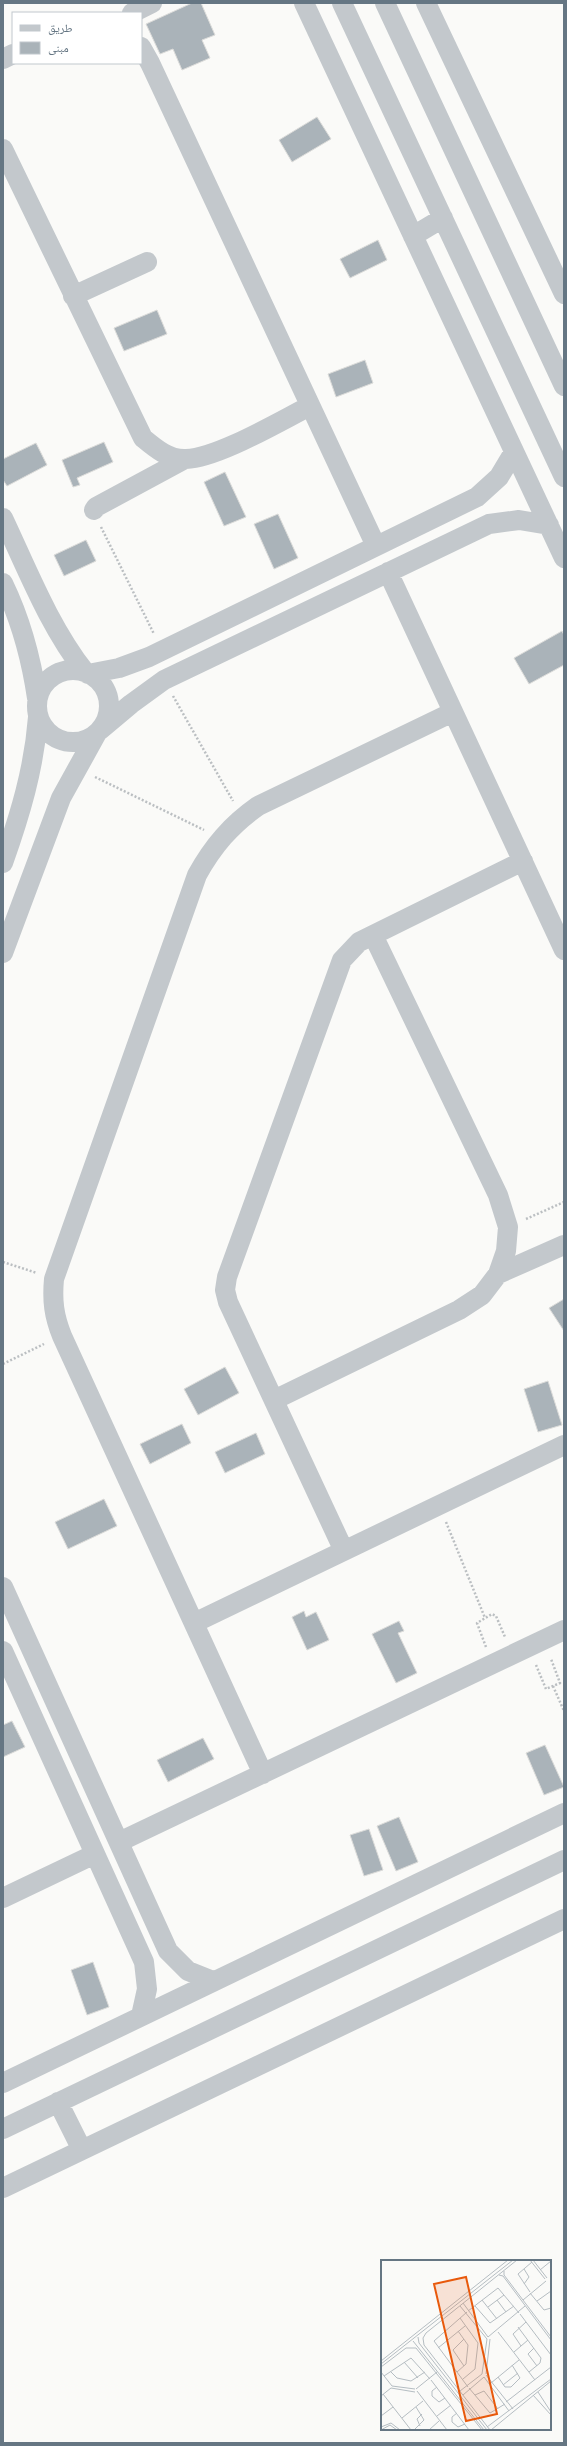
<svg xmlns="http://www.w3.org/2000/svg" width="567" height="2446" font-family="Ubuntu,'Noto Naskh Arabic',sans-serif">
<rect width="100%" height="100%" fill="#fafaf8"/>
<path fill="#aab3b9" stroke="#dcdcda" d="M 192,3 L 201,3 L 215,35 L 202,40 L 210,58 L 182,70 L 173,49 L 160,54 L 146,24 Z
M 317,117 L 331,139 L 292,162 L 279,140 Z
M 378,240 L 387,260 L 350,278 L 340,259 Z
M 157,310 L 167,334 L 124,351 L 114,328 Z
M 365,360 L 373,383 L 336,397 L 328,374 Z
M 104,442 L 113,462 L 77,478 L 80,485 L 73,487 L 62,460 Z
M 36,443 L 47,465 L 7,486 L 3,480 L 3,459 Z
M 225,472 L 246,517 L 224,526 L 204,482 Z
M 278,514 L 298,558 L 274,569 L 254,524 Z
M 86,540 L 96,561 L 64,576 L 54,555 Z
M 562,631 L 564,635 L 564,665 L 529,684 L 514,658 Z
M 564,1299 L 564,1331 L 549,1308 Z
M 225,1367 L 239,1393 L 198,1415 L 184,1389 Z
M 548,1381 L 562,1425 L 538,1432 L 524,1389 Z
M 182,1424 L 191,1443 L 150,1464 L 140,1444 Z
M 256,1433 L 265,1454 L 225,1473 L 215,1452 Z
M 104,1499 L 117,1526 L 68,1549 L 55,1522 Z
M 304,1611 L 306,1617 L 316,1612 L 329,1640 L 307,1650 L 292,1617 Z
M 399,1621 L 404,1631 L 398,1633 L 417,1673 L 396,1683 L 372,1634 Z
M 12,1721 L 25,1747 L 3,1757 L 3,1725 Z
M 203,1738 L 214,1759 L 168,1782 L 157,1760 Z
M 545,1745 L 564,1787 L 544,1795 L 526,1753 Z
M 399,1817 L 418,1862 L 396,1871 L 377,1826 Z
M 369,1829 L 383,1870 L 364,1876 L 350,1835 Z
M 93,1962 L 109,2007 L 87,2015 L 71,1970 Z"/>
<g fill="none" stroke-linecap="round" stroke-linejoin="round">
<path stroke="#bbbfc2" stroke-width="2.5" stroke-dasharray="2 2" stroke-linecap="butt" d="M 101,527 L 154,634
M 173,696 L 233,801
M 95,777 L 204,830
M 526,1219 L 564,1202
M 3,1262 L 37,1273
M 3,1364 L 44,1344
M 446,1522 L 485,1618
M 486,1647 L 477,1623 L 492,1614 L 496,1616 L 505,1637
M 536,1665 L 546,1689 L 560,1683 L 551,1659
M 553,1686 L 564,1711"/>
<path stroke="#c3c8cc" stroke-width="20" d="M 304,3 L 564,558
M 342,3 L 564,477
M 385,3 L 564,386
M 426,3 L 564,294
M 132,13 L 152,3
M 141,47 L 150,63 L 376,546
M 3,59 L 13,54
M 3,149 L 143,438 C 155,448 169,460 186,459 C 218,458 280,421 310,406
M 413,236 L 443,218
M 73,296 L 147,262
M 94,510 L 96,507 L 185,459
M 3,518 C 28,571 49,626 85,672
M 388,572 L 564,950
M 3,583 C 21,620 31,657 37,698
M37 706a36 36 0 1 1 72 0a36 36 0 1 1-72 0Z
M 88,674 L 119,668 L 149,657 L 477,497 L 499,477 L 514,452
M 100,730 L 131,704 L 164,680 L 489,524 L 519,520 L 549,525
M 3,863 C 20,815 34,769 38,717
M 3,953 L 61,798 L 97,733
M 498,1274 L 564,1245
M 274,1400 L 459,1310 L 482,1295 L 498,1274 L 506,1251 L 508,1227 L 498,1195 L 373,935
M 344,1551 L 228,1302 L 225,1290 L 227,1277 L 342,960 L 359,942 L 523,861
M 3,1587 L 168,1951 L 188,1971 L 213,1981
M 194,1623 L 564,1445
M 3,1651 L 144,1962 L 147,1989 L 141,2016
M 263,1774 L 62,1336 C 54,1316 52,1301 54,1279 L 197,875 C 213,846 231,825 258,806 L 453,712
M 119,1842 L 564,1630
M 3,1898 L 95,1854
M 3,2083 L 564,1813
M 58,2102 L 82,2150
M 3,2129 L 564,1860
M 3,2188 L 564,1919"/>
</g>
<g transform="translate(381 2260)">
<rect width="170" height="170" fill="#fafaf8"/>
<path fill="none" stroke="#b5bdc2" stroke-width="1" d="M 149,0 L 164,19M 152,0 L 166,18M 159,10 L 170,1M 123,11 L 123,15 L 170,77M 118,15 L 122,16 L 170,80M 143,24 L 148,17 L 143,9M 149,32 L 137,14 L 151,2M 149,33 L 163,50 L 170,48M 101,40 L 116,59M 116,40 L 125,52M 142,40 L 165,21M 156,41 L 170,31M 82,43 L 107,77M 79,46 L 106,79M 94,46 L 109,63 L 133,46M 107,47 L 123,35M 87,51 L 117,28 L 138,53M 86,52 L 53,81 L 87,127M 139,54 L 170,95M 79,58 L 97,83 L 94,109 L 82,119M 137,67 L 160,98 L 159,103 L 148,112M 117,72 L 154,120M 37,77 L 38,83 L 106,170M 107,77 L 144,46M 83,79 L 72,90 L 83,106M 32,81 L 103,170M 140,86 L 132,74 L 145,62M 57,88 L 84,66M 153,88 L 147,94 L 156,106M 133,92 L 147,80M 0,101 L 127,0M 23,102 L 37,118M 0,104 L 132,0M 0,107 L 25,88 L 35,88 L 101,170M 0,112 L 11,126M 10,112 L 16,118 L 30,121 L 44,112M 76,112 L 85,104 L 87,85 L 77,71M 101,114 L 106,79M 105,114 L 109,79M 105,115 L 132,149M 3,116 L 30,98 L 49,119M 103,117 L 128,151M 117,117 L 124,127 L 130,127 L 139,118 L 131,105M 50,120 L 88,170M 110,123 L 138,100M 122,125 L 137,113M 11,126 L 34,129M 56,127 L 51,131 L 51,136 L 58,142 L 64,138M 10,128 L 34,132M 88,128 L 109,153 L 124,144M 35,129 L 56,112M 36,131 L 66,170M 79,131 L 101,114M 157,132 L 170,152M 2,134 L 30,170M 82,135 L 103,117M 94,135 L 103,131 L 117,149M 152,135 L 170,155M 0,136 L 10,128M 125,142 L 170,107M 76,153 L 71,157 L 71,162 L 77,167 L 84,164M 0,156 L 12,147M 56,156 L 70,145M 21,158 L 42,141M 39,166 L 36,159 L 41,154M 0,167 L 10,163 L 19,170M 106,167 L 170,119M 0,170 L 9,165 L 16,170M 33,170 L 43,160 L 35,147M 48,170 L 58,161M 109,170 L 43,85 L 42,78 L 45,73 L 136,0M 110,170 L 170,121"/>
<path fill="#e8590c" fill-opacity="0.15" stroke="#e8590c" stroke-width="2" d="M 85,17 L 116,154 L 85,161 L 53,24 Z"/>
<rect width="170" height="170" fill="none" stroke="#657683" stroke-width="2"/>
</g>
<rect width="567" height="2446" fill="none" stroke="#657683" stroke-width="8"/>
<rect x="12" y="12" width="130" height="52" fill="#ffffff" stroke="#c1c8cd"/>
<rect x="20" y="25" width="20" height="6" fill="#c3c8cc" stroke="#c1c8cd"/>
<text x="48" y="32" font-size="12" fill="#657683">طريق</text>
<rect x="20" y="42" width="20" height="12" fill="#aab3b9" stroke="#c1c8cd"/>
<text x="48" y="52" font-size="12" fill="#657683">مبنى</text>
</svg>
